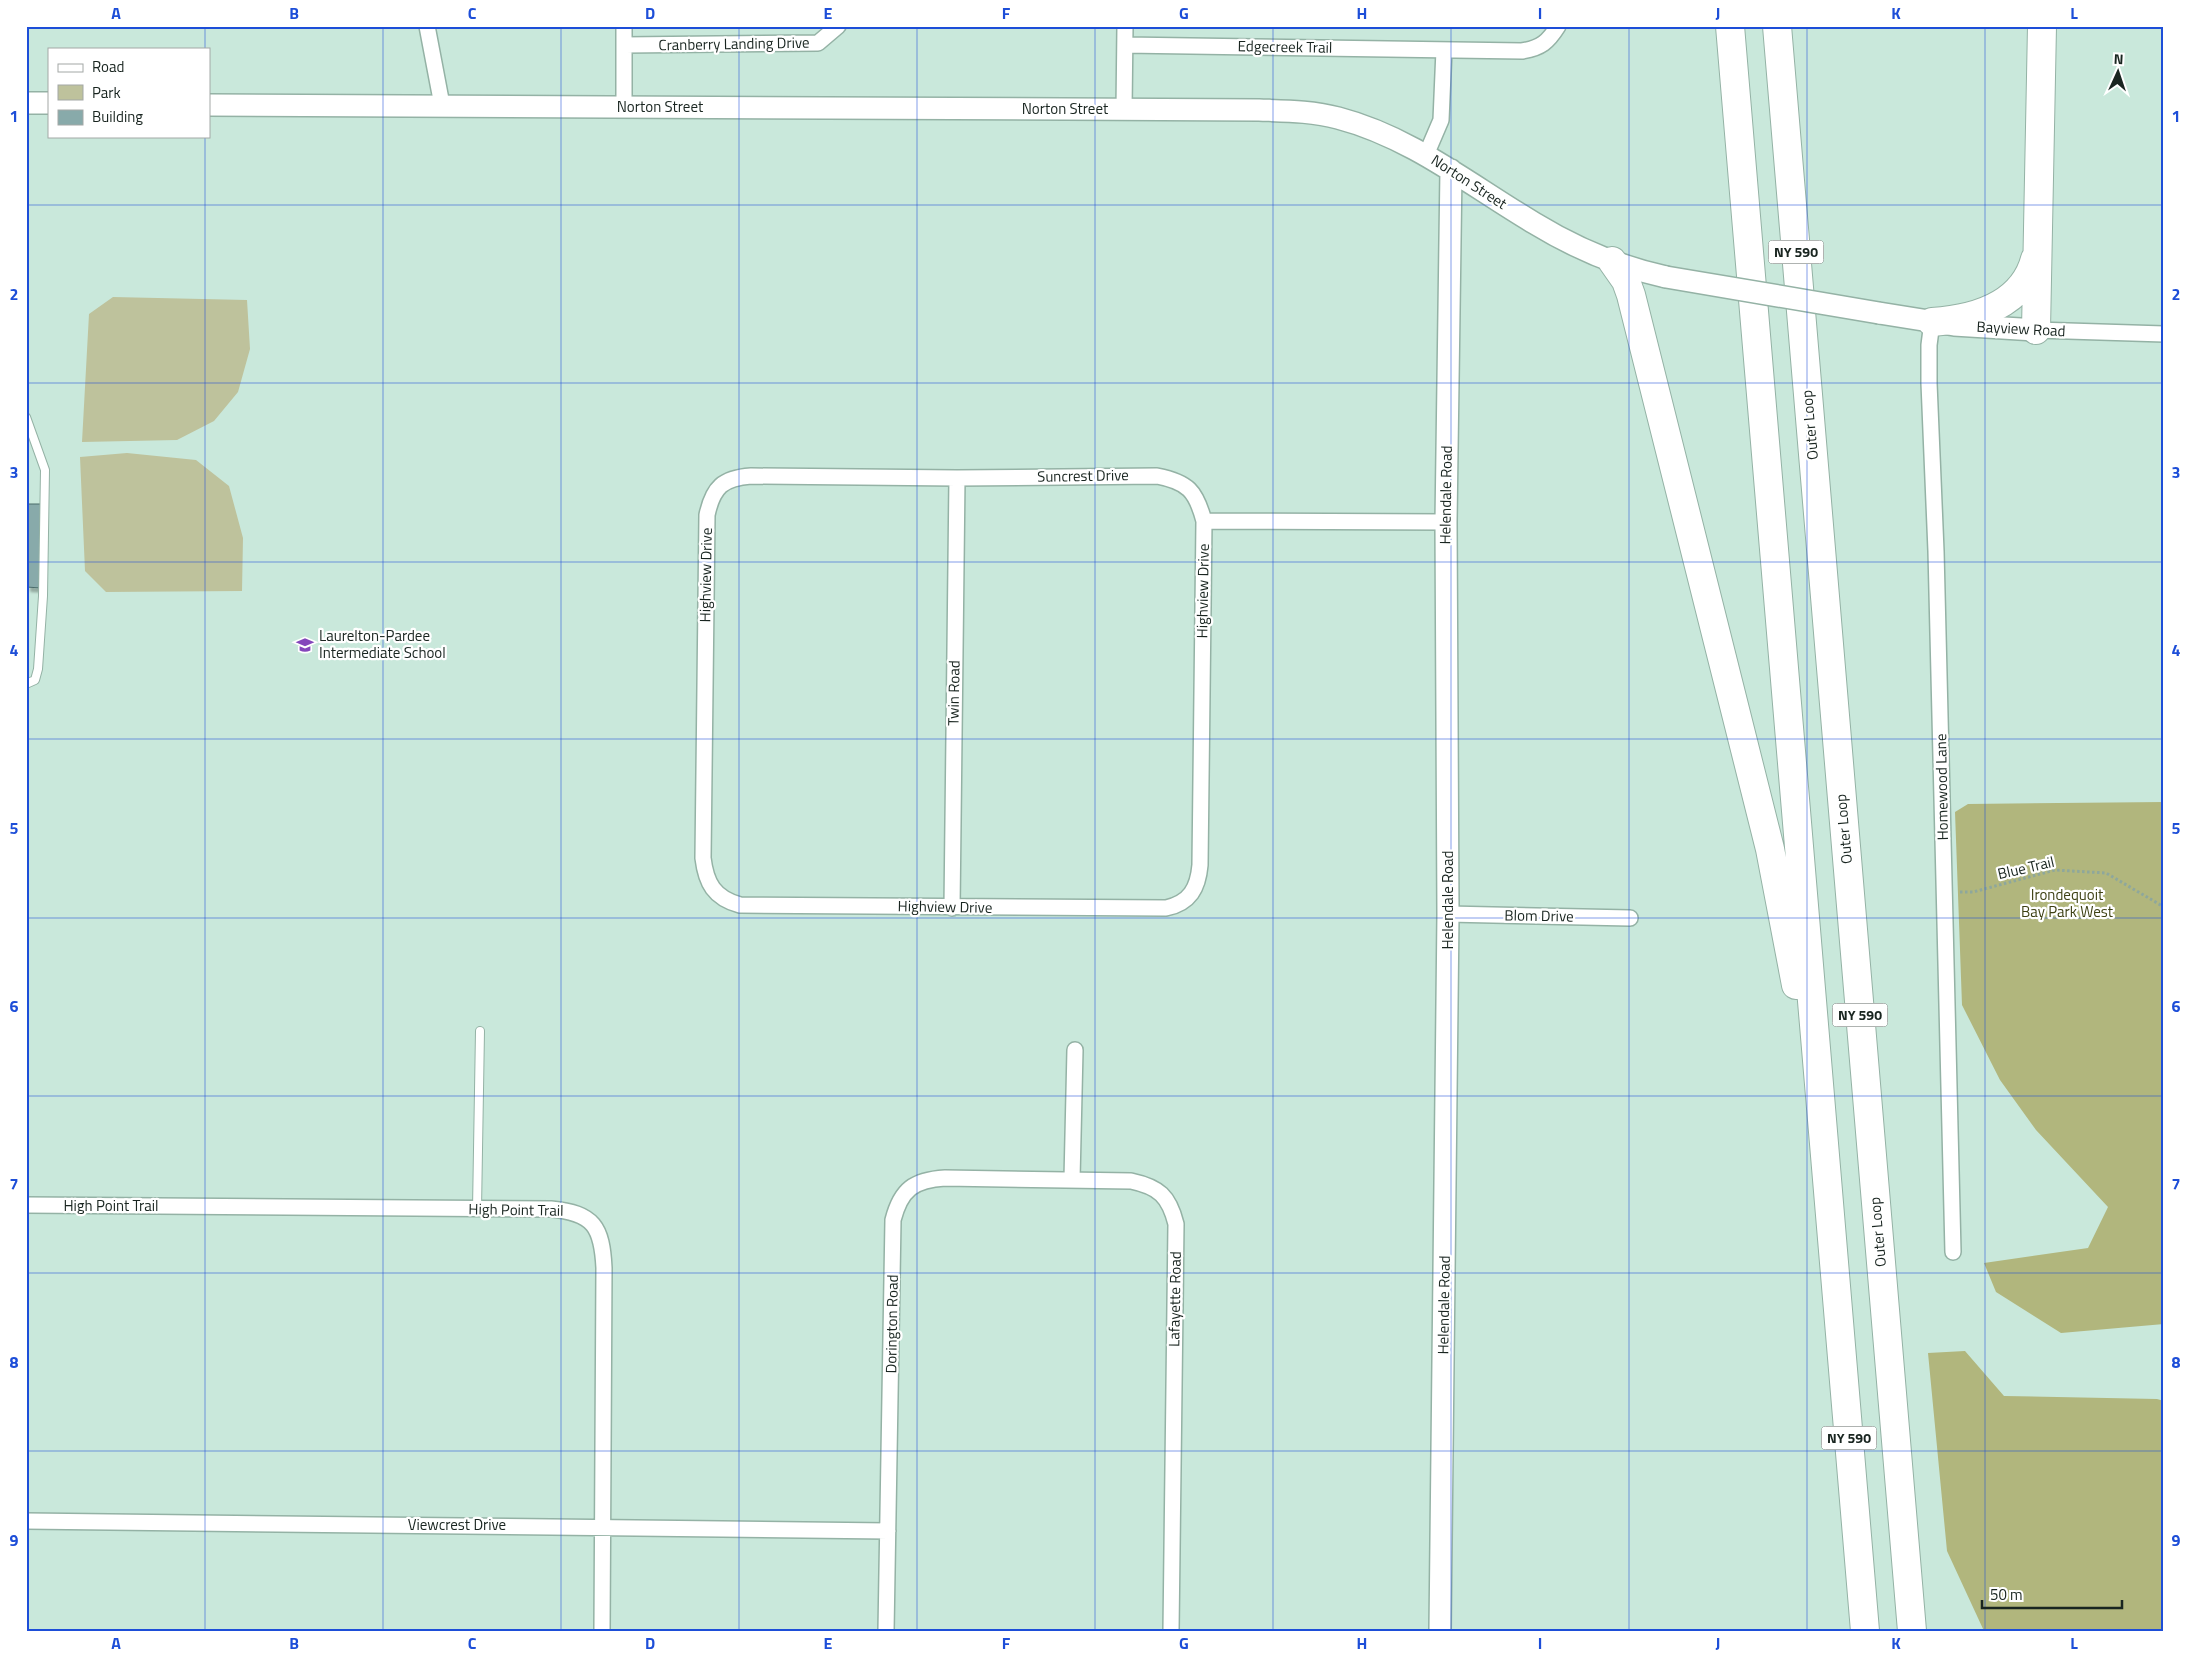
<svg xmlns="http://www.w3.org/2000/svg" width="2190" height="1657" font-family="'Titillium Web',sans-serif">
<defs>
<filter id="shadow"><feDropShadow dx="4.5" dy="4.5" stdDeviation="1" flood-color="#0004"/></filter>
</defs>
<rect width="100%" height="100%" fill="#c9e8db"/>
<path fill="#bec29c" d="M 113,297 L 247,300 L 250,349 L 238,392 L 214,421 L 177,440 L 82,442 L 89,314 Z
M 127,453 L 196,460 L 229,486 L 243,538 L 242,591 L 106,592 L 85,571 L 80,457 Z"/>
<path fill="#b1b67d" d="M 2164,802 L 2164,1324 L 2061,1333 L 1996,1292 L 1984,1263 L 2088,1248 L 2108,1207 L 2036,1130 L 2000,1080 L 1962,1005 L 1955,812 L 1968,804 Z
M 1965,1351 L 2004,1396 L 2157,1399 L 2164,1401 L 2164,1631 L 1984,1631 L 1947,1551 L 1928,1353 Z"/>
<path fill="#8aa" stroke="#4b6c6b" filter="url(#shadow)" d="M 26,504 L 41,504 L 41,588 L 26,587 Z"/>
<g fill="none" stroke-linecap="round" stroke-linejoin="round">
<g stroke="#94b2a5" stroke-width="10">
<path id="lane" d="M 26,417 L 45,470 L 43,596 L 38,669 L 35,680 L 26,684
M 477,1209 L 480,1031"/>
</g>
<g stroke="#94b2a5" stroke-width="18">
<path id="street" d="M 427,26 L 442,105
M 625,45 L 818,43 L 838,26
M 1125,45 L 1522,51 C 1541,48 1548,42 1558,26
M 624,106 L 624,26
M 1124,109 L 1125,26
M 1426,155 L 1441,120 L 1444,50
M 1932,322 L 1929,345 L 1929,383 L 1936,551 L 1953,1252
M 2036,330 L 2164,334
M 751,476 L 957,478 L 1157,476 C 1188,482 1196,491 1204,521 L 1200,865 C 1198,888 1190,903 1166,908 L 740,905 C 714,898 706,883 703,858 L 707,515 C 713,487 723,478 751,476 Z
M 1204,521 L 1446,522
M 952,908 L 957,478
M 1448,914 L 1630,918
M 1072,1179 L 1075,1050
M 26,1205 L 551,1209 C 594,1213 602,1227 604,1268 L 602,1631
M 26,1521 L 888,1531
M 886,1631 L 893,1220 C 901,1189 914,1180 945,1178 L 1131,1181 C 1159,1187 1169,1196 1176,1224 L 1171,1631"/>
</g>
<g stroke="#94b2a5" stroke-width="24">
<path id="secondary" d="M 26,103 L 49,103
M 209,105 L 1259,110 C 1285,111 1312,111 1338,118 C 1411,137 1470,185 1534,223 C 1575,248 1620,267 1666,277
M 1879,313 L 1954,325 L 2036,330
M 1440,1631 L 1448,914 L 1446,522 L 1451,170"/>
</g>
<g stroke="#94b2a5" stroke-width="30">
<path id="highway" d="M 1730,26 L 1865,1631
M 1777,26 L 1912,1631
M 1612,261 L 1626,281 L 1631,295 L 1770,849 L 1796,985
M 1932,322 C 1975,319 2023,305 2035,259
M 2036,330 L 2042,26"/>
</g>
<path stroke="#8ea79c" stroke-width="3" stroke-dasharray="2.5 2.5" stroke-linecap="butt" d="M 1960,892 L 1973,892 L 2055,870 L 2106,873 L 2164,907"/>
<use href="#lane" stroke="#fff" stroke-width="8"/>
<use href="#street" stroke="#fff" stroke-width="15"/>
<use href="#secondary" stroke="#fff" stroke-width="21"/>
<use href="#highway" stroke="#fff" stroke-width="28"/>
<g stroke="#94b2a5" stroke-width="24" stroke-linecap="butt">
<path id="secondary-bridge" d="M 1666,277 L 1879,313"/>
</g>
<use href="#secondary-bridge" stroke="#fff" stroke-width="21"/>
</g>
<path fill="none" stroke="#1d4ed8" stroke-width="1" stroke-opacity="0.55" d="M 205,26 L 205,49M 383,26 L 383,1631M 561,26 L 561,1631M 739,26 L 739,1631M 917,26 L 917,1631M 1095,26 L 1095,1631M 1273,26 L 1273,1631M 1451,26 L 1451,1631M 1629,26 L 1629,1631M 1807,26 L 1807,1631M 1985,26 L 1985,1631M 205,136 L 205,1631M 26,205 L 2164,205M 26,383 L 2164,383M 26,562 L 2164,562M 26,739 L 2164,739M 26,918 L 2164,918M 26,1096 L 2164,1096M 26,1273 L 2164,1273M 26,1451 L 2164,1451"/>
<defs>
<g id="school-bare" transform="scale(1.35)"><path d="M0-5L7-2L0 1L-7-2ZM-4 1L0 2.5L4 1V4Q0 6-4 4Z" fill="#8446bb" stroke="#fff" stroke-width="2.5" paint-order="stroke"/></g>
</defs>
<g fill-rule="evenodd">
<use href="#school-bare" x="305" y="645"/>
</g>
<g text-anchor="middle" stroke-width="4.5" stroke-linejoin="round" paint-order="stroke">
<g fill="#fff" stroke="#5e6663" stroke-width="1">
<rect x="1768.5" y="240.5" width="55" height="23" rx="4"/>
<rect x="1832.5" y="1003.5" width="55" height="23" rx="4"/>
<rect x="1821.5" y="1426.5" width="55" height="23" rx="4"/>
</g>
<g font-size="14" font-weight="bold" fill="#192520">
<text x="1796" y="257">NY 590</text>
<text x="1860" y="1020">NY 590</text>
<text x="1849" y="1443">NY 590</text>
</g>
<g font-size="15" fill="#192520" stroke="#fff">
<text transform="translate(734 44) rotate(-1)" y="5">Cranberry Landing Drive</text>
<text transform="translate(1285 47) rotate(1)" y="5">Edgecreek Trail</text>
<text x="660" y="112">Norton Street</text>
<text x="1065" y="114">Norton Street</text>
<text transform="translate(1469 182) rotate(33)" y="5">Norton Street</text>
<text transform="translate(2021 329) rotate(3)" y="5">Bayview Road</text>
<text transform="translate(1810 425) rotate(-95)" y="5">Outer Loop</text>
<text transform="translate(1083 476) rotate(-1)" y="5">Suncrest Drive</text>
<text transform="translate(1446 495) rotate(-89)" y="5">Helendale Road</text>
<text transform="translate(706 575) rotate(-89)" y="5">Highview Drive</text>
<text transform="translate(1203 591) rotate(-89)" y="5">Highview Drive</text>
<text transform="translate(954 693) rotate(-89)" y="5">Twin Road</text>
<text transform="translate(1942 787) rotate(-91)" y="5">Homewood Lane</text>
<text transform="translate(1844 829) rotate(-95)" y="5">Outer Loop</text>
<text transform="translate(2026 868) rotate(-13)" y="5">Blue Trail</text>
<text transform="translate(1448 900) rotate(-90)" y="5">Helendale Road</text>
<text transform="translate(945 907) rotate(1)" y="5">Highview Drive</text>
<text transform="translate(1539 916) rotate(1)" y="5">Blom Drive</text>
<text x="111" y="1211">High Point Trail</text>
<text transform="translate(516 1210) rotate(1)" y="5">High Point Trail</text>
<text transform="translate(1878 1232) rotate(-95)" y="5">Outer Loop</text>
<text transform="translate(1175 1299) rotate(-89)" y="5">Lafayette Road</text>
<text transform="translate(1444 1305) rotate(-89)" y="5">Helendale Road</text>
<text transform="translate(892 1324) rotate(-89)" y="5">Dorington Road</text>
<text x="457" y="1530">Viewcrest Drive</text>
</g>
<g font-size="15" fill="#192520" stroke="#fff" text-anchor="start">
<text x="319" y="641">Laurelton-Pardee<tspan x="319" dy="17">Intermediate School</tspan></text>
</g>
<g font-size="15" fill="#3e4114" stroke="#fff">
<text x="2067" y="900">Irondequoit<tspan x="2067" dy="17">Bay Park West</tspan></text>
</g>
</g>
<rect width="2190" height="1657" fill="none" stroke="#ffffff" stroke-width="55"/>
<rect x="48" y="48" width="162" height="90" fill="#ffffff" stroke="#a3a8a6"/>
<rect x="58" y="64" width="25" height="8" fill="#ffffff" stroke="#a3a8a6"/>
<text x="92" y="72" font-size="15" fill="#192520">Road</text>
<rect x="58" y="85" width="25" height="15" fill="#bec29c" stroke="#a3a8a6"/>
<text x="92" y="98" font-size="15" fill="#192520">Park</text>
<rect x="58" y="110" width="25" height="15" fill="#88aaaa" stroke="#a3a8a6"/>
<text x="92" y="122" font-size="15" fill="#192520">Building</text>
<g transform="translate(2118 72) rotate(3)" stroke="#ffffff" stroke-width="4" paint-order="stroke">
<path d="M0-4L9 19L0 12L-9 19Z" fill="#192520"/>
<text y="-8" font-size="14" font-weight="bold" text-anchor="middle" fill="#192520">N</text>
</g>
<path d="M1982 1600v8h140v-8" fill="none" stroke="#192520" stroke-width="2.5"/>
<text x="1990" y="1600" font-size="15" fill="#192520" stroke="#ffffff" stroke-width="4" paint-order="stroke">50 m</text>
<rect x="28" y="28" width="2134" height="1602" fill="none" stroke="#1d4ed8" stroke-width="2"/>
<g font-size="16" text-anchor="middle" font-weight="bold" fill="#1d4ed8">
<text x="116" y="19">A</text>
<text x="294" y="19">B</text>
<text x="472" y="19">C</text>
<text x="650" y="19">D</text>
<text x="828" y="19">E</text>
<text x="1006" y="19">F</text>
<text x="1184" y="19">G</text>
<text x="1362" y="19">H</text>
<text x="1540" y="19">I</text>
<text x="1718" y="19">J</text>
<text x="1896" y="19">K</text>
<text x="2074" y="19">L</text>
<text x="14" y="122">1</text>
<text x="2176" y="122">1</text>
<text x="14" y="300">2</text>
<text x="2176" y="300">2</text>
<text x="14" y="478">3</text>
<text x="2176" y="478">3</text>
<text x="14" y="656">4</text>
<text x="2176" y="656">4</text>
<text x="14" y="834">5</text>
<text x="2176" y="834">5</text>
<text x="14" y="1012">6</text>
<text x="2176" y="1012">6</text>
<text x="14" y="1190">7</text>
<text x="2176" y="1190">7</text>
<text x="14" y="1368">8</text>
<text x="2176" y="1368">8</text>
<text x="14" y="1546">9</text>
<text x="2176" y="1546">9</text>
<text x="116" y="1649">A</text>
<text x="294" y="1649">B</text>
<text x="472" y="1649">C</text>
<text x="650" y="1649">D</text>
<text x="828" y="1649">E</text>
<text x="1006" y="1649">F</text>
<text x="1184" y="1649">G</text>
<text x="1362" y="1649">H</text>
<text x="1540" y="1649">I</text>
<text x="1718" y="1649">J</text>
<text x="1896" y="1649">K</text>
<text x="2074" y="1649">L</text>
</g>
</svg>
